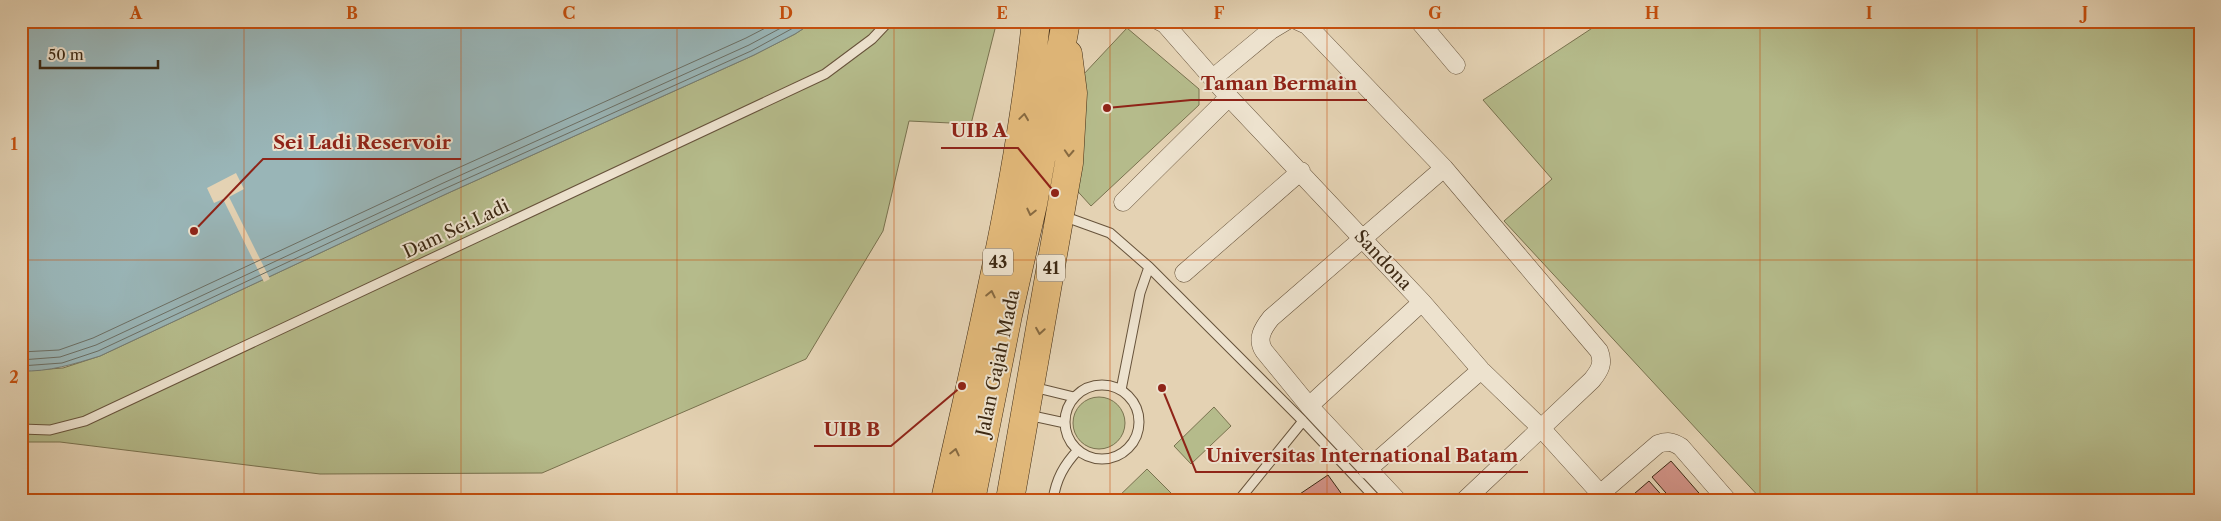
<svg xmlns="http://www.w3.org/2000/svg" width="2221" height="521" font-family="'Libre Caslon Text',serif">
<rect width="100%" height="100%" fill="#e4d2b3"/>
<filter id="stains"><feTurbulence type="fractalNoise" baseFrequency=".004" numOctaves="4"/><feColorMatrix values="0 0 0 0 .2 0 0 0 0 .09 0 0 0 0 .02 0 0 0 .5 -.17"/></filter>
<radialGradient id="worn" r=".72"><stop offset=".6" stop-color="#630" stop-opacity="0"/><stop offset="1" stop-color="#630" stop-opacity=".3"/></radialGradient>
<path fill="#b5bb8b" stroke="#79724f" d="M 815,21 L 997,21 L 971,124 L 909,121 L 883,231 L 806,359 L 542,473 L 320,474 L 60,442 L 21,442 L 21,371 L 63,368 L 100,356 L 446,194 L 754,55 L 795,34 Z
M 1603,21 L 2200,21 L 2200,500 L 1762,500 L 1504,221 L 1552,179 L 1483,100 Z
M 1127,28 L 1199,89 L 1199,105 L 1091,206 L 1071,184 L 1082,76 Z
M1073 423a26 26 0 1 1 52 0a26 26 0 1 1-52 0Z
M 1214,407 L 1231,426 L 1191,464 L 1174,446 Z
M 1147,469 L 1171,493 L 1164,500 L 1115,500 Z"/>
<path fill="#99b5b7" stroke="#747d75" d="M 21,21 L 815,21 L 795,34 L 754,55 L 446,194 L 100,356 C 74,364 49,372 21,371 Z"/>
<path fill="#e4d2b3" d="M 236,173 L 244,189 L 229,197 L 270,279 L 264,282 L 223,199 L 214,203 L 207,188 Z"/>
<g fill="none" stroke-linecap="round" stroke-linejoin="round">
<path stroke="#6b6f65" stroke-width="1" d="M 21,352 L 59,350 L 93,338 L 438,177 L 746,38 L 779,21
M 21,360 L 60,357 L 96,345 L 441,184 L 749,45 L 794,21
M 21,366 L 62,363 L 98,351 L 444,189 L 751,51 L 806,21"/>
</g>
<path fill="#d09185" stroke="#3d2913" d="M 1671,461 L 1705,500 L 1672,500 L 1652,477 Z
M 1328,475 L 1346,500 L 1291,500 Z
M 1649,481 L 1666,500 L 1627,500 Z"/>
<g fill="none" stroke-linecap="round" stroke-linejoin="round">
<g stroke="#67533b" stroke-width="11">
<path id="service" d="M 1063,216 L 1110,233 L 1149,267
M1065 422a37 37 0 1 1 74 0a37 37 0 1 1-74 0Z
M 1033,387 L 1074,397
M 1121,390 L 1140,293 L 1149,267 L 1303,421 L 1377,500
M 1028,415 L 1065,423
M 21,429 L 50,430 L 85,421 L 825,74 L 872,39 L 889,21
M 1053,500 C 1056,479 1064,465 1078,450
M 1239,500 L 1303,421"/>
</g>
<g stroke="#67533b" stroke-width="19">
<path id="minor" d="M 1159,21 L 1165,24 L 1229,97 L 1422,302 L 1481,370 L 1541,428 L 1606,500
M 1298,21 L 1307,25 L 1444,168 L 1599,351 C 1604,363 1600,370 1592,380 L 1465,500
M 1419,21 L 1456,65
M 1213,78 L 1271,30 L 1286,21
M 1123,202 L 1229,97
M 1184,273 L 1301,171
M 1309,406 L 1422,302
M 1367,470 L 1481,370
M 1397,500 L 1309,406 L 1264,351 C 1256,339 1263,328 1271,318 L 1444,168
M 1593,500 L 1658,444 C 1667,441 1672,441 1681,447 L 1727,500"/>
</g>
<g stroke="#3d2913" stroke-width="29">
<path id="trunk" d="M 945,500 C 980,341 1019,184 1036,21
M 971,500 L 1008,315 L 1033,204 L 1066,21
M 1010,500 L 1069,163 L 1073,93 L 1068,54"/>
</g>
<use href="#service" stroke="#ede2ce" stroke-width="9"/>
<use href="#minor" stroke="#ede2ce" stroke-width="18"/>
<use href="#trunk" stroke="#e2b97a" stroke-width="28"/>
</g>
<defs><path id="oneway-chevron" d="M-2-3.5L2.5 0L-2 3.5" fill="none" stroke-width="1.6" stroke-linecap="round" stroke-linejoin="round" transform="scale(1.25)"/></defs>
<g stroke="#876a41">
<use href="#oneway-chevron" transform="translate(1024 117) rotate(-82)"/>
<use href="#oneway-chevron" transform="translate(1069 153) rotate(93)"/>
<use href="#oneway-chevron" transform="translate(1031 212) rotate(103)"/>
<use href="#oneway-chevron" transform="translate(991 294) rotate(-78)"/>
<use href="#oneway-chevron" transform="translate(1040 331) rotate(99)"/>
<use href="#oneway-chevron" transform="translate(955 452) rotate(-77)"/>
</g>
<path fill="none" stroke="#c64f0d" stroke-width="1" stroke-opacity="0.55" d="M 244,21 L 244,500M 461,21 L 461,500M 677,21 L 677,500M 894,21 L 894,500M 1110,21 L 1110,500M 1327,21 L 1327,500M 1544,21 L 1544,500M 1760,21 L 1760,500M 1977,21 L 1977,500M 21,260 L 2200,260"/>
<g text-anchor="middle" stroke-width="4" stroke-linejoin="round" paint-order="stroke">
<g fill="#ede2ce" stroke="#72604b" stroke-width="1">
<rect x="983" y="248.5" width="30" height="27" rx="4"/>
<rect x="1037" y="254.5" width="28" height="27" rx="4"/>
</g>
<g font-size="16" font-weight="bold" fill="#3d2913">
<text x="998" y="268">43</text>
<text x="1051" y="274">41</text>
</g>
<g font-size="18" fill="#3d2913" stroke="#ede2ce">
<text transform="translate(456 229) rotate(-25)" y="6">Dam Sei.Ladi</text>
<text transform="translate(1383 260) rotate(47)" y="6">Sandona</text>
<text transform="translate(998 363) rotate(-78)" y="6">Jalan Gajah Mada</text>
</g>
</g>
<path fill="none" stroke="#8f2418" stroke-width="2" d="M1107 108L1191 100H1367M1055 193L1018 148H941M194 231L263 159H461M962 386L891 446H814M1162 388L1196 472H1528"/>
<g fill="#8f2418" stroke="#ede2ce" stroke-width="2">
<circle cx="1107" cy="108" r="5"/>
<circle cx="1055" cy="193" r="5"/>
<circle cx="194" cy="231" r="5"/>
<circle cx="962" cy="386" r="5"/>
<circle cx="1162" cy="388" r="5"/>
</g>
<g font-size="19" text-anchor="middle" font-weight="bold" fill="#8f2418" stroke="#ede2ce" stroke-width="4" stroke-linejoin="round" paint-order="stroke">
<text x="1279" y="90">Taman Bermain</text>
<text x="979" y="137">UIB A</text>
<text x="362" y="149">Sei Ladi Reservoir</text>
<text x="852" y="436">UIB B</text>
<text x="1362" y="462">Universitas International Batam</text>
</g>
<rect width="2221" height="521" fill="none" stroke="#e4d2b3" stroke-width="55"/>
<path d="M40 60v8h118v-8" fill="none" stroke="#3d2913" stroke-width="2.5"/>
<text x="48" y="60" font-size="15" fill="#3d2913" stroke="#ede2ce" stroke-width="4" paint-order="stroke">50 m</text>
<rect x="28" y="28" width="2166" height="466" fill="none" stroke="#c64f0d" stroke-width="2"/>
<g font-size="16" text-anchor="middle" font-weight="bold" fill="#c64f0d">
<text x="136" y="19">A</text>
<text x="352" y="19">B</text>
<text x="569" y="19">C</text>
<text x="786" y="19">D</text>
<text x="1002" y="19">E</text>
<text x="1219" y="19">F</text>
<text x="1435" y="19">G</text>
<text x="1652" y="19">H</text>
<text x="1869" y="19">I</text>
<text x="2085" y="19">J</text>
<text x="14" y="150">1</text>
<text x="14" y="383">2</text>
</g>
<rect width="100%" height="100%" filter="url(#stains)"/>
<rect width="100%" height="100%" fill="url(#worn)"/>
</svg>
